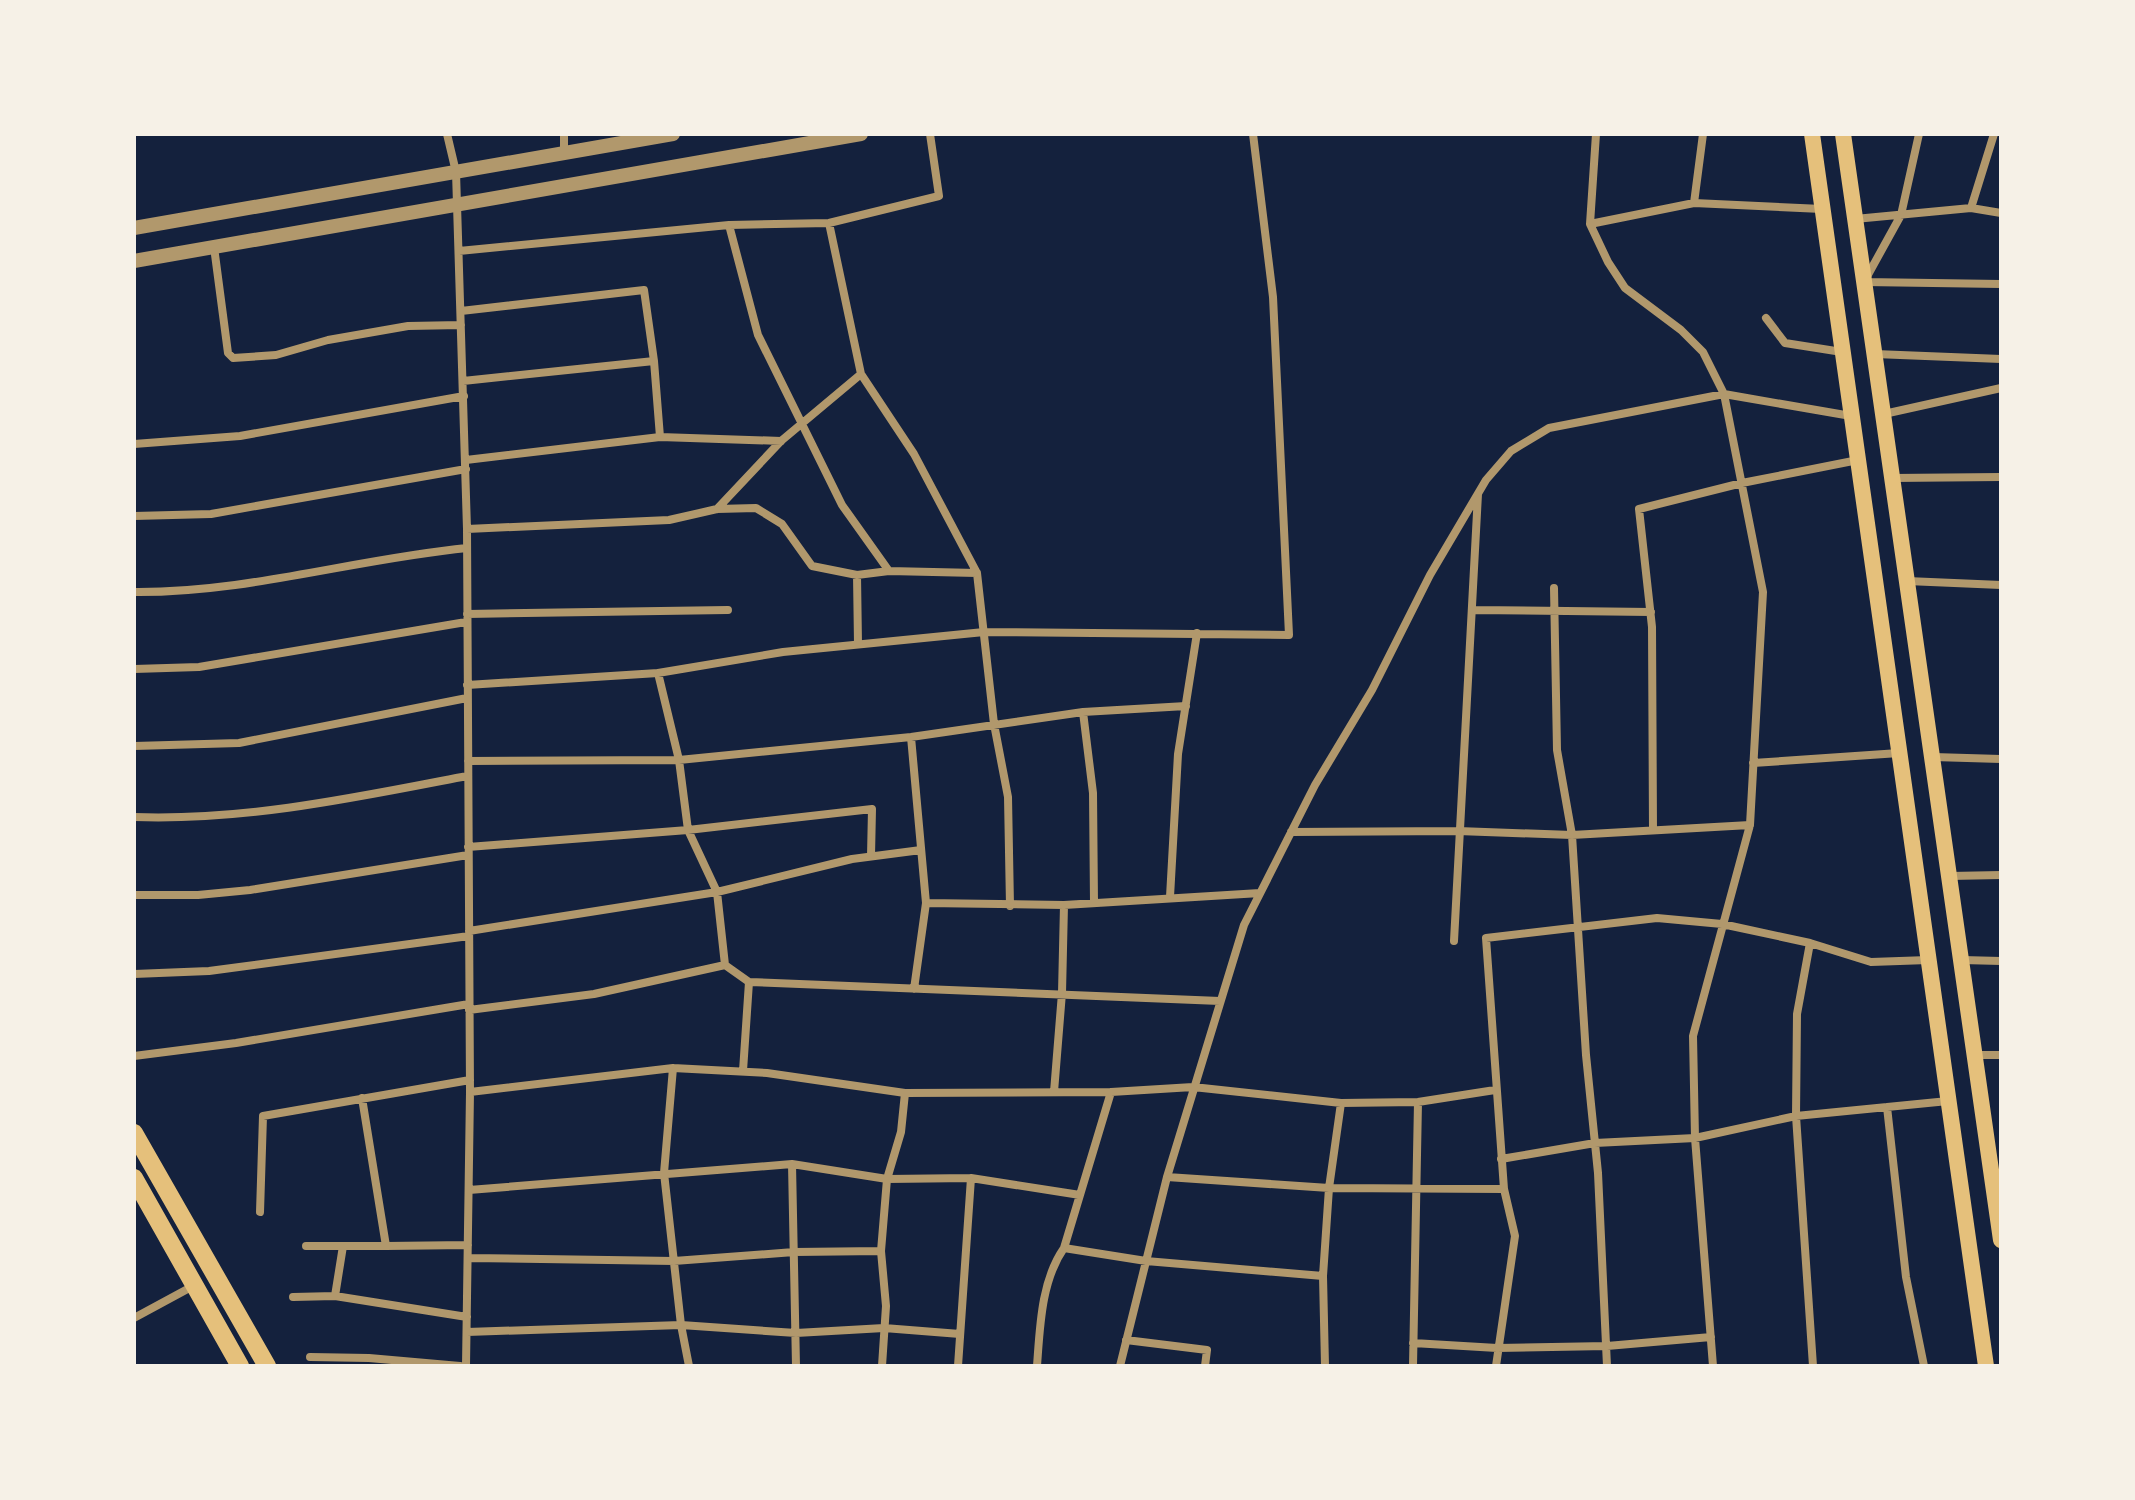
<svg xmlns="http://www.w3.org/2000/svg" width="2135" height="1500" font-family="'Libre Baskerville',serif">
<rect width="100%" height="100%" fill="#14213d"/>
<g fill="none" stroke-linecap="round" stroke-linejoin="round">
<path stroke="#b1986c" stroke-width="8" d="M 447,134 L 456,172 L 467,529 L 470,1092 L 466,1366
M 564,134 L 564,153
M 1596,134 L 1590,224 L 1608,262 L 1625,288 L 1681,330 L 1703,352 L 1724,394 L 1763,592 L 1750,825 L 1693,1036 L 1695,1138 L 1713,1366
M 1919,134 L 1901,215 L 1864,282 L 2001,284
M 1694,203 L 1703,134
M 1971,208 L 1994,134
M 1855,219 L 1971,208 L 2001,213
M 829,223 L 861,374 L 914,454 L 977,573 L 994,724 L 1008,797 L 1010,906
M 1590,224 L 1694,203 L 1822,209
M 729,225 L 758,335 L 842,505 L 889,571
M 214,247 L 228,353 L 233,358 L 276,355 L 328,340 L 408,326 L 461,325
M 459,251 L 729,225 L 829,223 L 939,196 L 930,134
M 461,311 L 644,290 L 654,361 L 660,437
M 1766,318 L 1785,343 L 1842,352
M 1875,354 L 2001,359
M 463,381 L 654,361
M 1884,414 L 2001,388
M 134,444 L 240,436 L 464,396
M 466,460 L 660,437 L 781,441
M 1892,478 L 2001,477
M 717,509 L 781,441 L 861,374
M 134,516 L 211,514 L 466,469
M 467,529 L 669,520 L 717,509 L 756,508 L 782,524 L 812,566 L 857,575 L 889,571 L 977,573
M 857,575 L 858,644
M 1907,581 L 2001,585
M 1554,588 L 1557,750 L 1572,835 L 1586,1055 L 1598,1173 L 1607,1366
M 134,592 C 247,593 355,559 467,548
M 1472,610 L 1651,612
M 467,614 L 728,610
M 134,669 L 199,667 L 466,622
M 658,673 L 679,760 L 688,830 L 717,892 L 725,965 L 749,982 L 743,1071
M 467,685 L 658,673 L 783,652 L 984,632 L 1289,635 L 1273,297 L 1253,134
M 1083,712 L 1093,793 L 1094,903
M 911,737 L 926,903 L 914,989
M 134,746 L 239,743 L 467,698
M 1933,757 L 2001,759
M 468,761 L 679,760 L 911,737 L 1083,712 L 1186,706
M 1753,763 L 1899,753
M 134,817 C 246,821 358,797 467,776
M 1653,830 L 1652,627 L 1639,509 L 1742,483 L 1858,460
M 1291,832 L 1458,831 L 1572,835 L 1750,825
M 468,847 L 688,830 L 872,809 L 871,856
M 1950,876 L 2001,875
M 134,895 L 198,895 L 250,890 L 468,855
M 1170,897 L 1178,754 L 1197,633
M 926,903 L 1064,905 L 1260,893
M 469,931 L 717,892 L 852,859 L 921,850
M 1454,941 L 1478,494
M 1810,943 L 1797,1014 L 1796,1116 L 1813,1366
M 1962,960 L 2001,961
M 134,974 L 209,971 L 469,936
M 749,982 L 1220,1001
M 469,1010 L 594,994 L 725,965
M 1975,1055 L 2001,1055
M 134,1056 L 236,1043 L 469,1004
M 673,1068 L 664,1173 L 681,1325 L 689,1366
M 470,1092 L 673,1068 L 767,1073 L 905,1093 L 1111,1092 L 1193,1087 L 1341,1103 L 1418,1102 L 1495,1090
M 1054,1092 L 1062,993 L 1064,905
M 362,1098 L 386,1246 L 468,1245
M 1887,1107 L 1906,1277 L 1924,1366
M 1501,1159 L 1595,1143 L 1695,1138 L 1796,1116 L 1948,1101
M 792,1164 L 796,1366
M 1167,1177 L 1329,1188 L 1504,1189
M 469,1190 L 792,1164 L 887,1179 L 971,1178 L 1080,1195
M 260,1212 L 263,1116 L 470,1080
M 306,1246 L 386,1246
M 1064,1248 L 1146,1261 L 1323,1276
M 468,1258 L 674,1261 L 794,1252 L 881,1251
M 335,1296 L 343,1246
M 293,1297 L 335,1296 L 467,1317
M 134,1318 L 195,1285
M 467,1332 L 681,1325 L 796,1333 L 884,1328 L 960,1334
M 1126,1340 L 1207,1350 L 1205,1366
M 1413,1343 L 1497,1348 L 1607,1346 L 1711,1337
M 310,1357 L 369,1358 L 460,1366
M 882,1366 L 886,1306 L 881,1251 L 887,1179 L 901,1132 L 905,1093
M 958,1366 L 971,1178
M 1037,1366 C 1040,1327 1041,1281 1064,1248 L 1111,1092
M 1120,1366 L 1167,1177 L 1244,925 L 1315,785 L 1372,690 L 1430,575 L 1486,480 L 1511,451 L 1549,428 L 1724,394 L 1851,416
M 1325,1366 L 1323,1276 L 1329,1188 L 1341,1103
M 1413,1366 L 1418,1102
M 1496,1366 L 1515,1236 L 1504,1189 L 1486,938 L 1657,918 L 1722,924 L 1810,943 L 1871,962 L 1928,960"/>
<path stroke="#b1986c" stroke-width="14" d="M 134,228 L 673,134
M 134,261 L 861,134"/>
<path stroke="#e5c07b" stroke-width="16" d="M 1812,134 L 1986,1366
M 1843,134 L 2001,1240"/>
<path stroke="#e5c07b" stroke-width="18" d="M 134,1133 L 267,1366
M 134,1178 L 240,1366"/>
</g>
<rect width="2135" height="1500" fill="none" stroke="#f6f1e7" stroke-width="272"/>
</svg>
